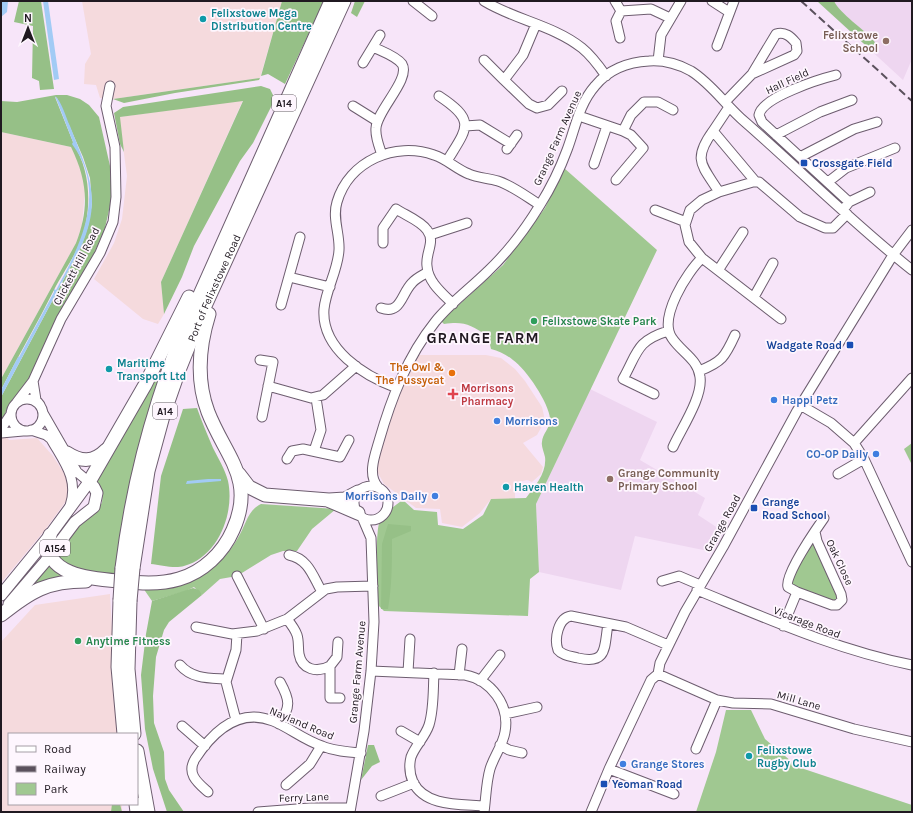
<svg xmlns="http://www.w3.org/2000/svg" width="913" height="813" font-family="Karla,sans-serif">
<rect width="100%" height="100%" fill="#f7e5f9"/>
<path fill="#f5dade" d="M 416,355 L 486,355 L 501,358 L 515,369 L 525,381 L 542,407 L 544,416 L 542,426 L 537,435 L 523,443 L 543,467 L 541,474 L 532,482 L 527,480 L 515,483 L 515,499 L 491,499 L 480,513 L 462,527 L 442,523 L 440,509 L 416,508 L 384,484 L 378,473 L 378,458 L 395,401 Z"/>
<path fill="#f5dadd" d="M 82,1 L 282,1 L 260,78 L 113,99 L 100,98 L 96,85 L 84,84 L 85,64 L 91,54 Z
M 243,100 L 161,282 L 164,314 L 158,324 L 143,319 L 94,279 L 114,243 L 122,219 L 127,176 L 119,117 Z
M 1,132 L 71,147 L 81,168 L 85,190 L 82,225 L 76,243 L 1,379 Z
M 1,427 L 9,440 L 37,438 L 53,456 L 67,478 L 69,497 L 45,530 L 1,583 Z
M 110,594 L 118,734 L 9,734 L 9,804 L 122,804 L 122,812 L 1,812 L 1,642 L 35,605 Z"/>
<path fill="#eed6f0" d="M 817,1 L 912,1 L 912,59 L 903,80 Z
M 590,389 L 657,422 L 640,460 L 705,498 L 698,515 L 724,532 L 713,552 L 635,536 L 621,590 L 539,572 L 536,504 Z"/>
<path fill="#a0c891" d="M 564,168 L 657,250 L 536,504 L 539,572 L 530,579 L 528,616 L 384,611 L 375,602 C 376,591 376,530 379,524 C 385,514 393,506 403,500 L 414,510 L 437,512 L 438,525 L 463,529 L 483,515 L 491,499 L 526,498 C 535,486 547,473 545,457 C 544,452 541,446 542,442 C 542,434 550,429 550,419 C 549,403 526,369 513,360 C 507,355 499,351 491,349 L 488,336 C 470,325 465,321 444,324 L 441,321 L 503,265 L 545,208 Z
M 184,321 L 116,576 L 87,573 L 68,566 L 54,553 L 77,526 L 102,503 C 103,492 102,487 94,479 Z
M 912,443 L 912,465 L 904,449 Z
M 261,504 L 336,509 L 312,529 L 297,551 L 283,551 L 271,555 L 237,576 L 220,579 L 202,595 L 194,587 L 186,591 L 152,601 L 143,588 C 184,591 219,573 239,536 C 246,524 248,510 261,504 Z
M 814,542 L 840,594 L 836,603 L 792,588 L 789,580 L 810,543 Z
M 49,560 L 68,576 L 29,585 Z
M 726,710 L 751,710 L 765,739 L 798,767 L 912,805 L 912,812 L 696,812 L 716,752 Z"/>
<path fill="#96c087" d="M 19,1 L 41,1 L 54,89 L 40,90 L 39,81 L 32,78 L 33,26 L 14,22 Z
M 282,1 L 324,1 L 285,84 L 268,74 L 261,76 Z
M 355,1 L 365,1 L 357,17 L 351,13 Z
M 817,1 L 834,1 C 840,14 864,29 874,41 L 876,44 L 874,53 Z
M 260,78 L 259,80 L 175,93 L 124,103 L 113,99 Z
M 261,86 L 270,89 L 275,99 L 253,143 L 240,161 L 194,246 L 182,277 L 164,314 L 161,282 L 243,101 L 120,117 L 124,152 L 120,144 L 114,113 L 123,107 Z
M 56,95 L 67,95 L 80,99 L 89,105 L 99,117 L 110,166 L 112,197 L 105,228 L 93,256 L 62,312 L 39,365 L 8,406 L 1,424 L 1,397 L 81,247 L 88,226 L 92,204 L 90,178 L 83,157 L 57,98 L 55,97 L 73,142 L 73,144 C 92,171 92,214 80,243 C 73,259 61,276 54,290 C 37,324 18,356 1,390 L 1,379 L 76,243 C 90,207 87,180 71,147 L 1,132 L 1,101 L 17,102 Z
M 197,408 C 202,422 207,434 213,448 C 218,458 225,469 228,481 C 235,513 218,557 184,566 C 175,569 160,565 151,564 L 161,476 L 183,409 Z
M 388,524 L 411,526 L 411,531 L 392,539 C 392,563 392,586 388,609 L 381,609 L 382,544 Z
M 193,588 L 199,590 L 202,595 L 169,622 L 164,630 L 156,657 L 153,696 L 154,723 L 164,752 L 165,779 L 169,790 L 184,812 L 167,812 L 153,769 L 145,729 L 141,675 L 146,634 L 152,601 Z
M 368,745 L 374,745 L 380,762 L 372,766 L 361,780 Z
M 112,804 L 120,804 L 122,812 L 111,812 Z"/>
<path fill="#a2cbf5" d="M 1,1 L 8,1 L 7,12 L 1,17 Z
M 43,1 L 48,1 L 59,79 L 54,80 Z
M 55,96 C 62,102 66,118 70,126 C 88,173 103,197 81,247 L 1,397 L 1,390 L 18,357 L 19,357 L 54,292 L 54,289 L 56,290 C 80,246 108,192 72,144 L 73,142 Z
M 208,479 L 221,479 L 221,481 L 186,484 L 187,481 Z"/>
<g fill="none" stroke-linecap="round" stroke-linejoin="round">
<g stroke="#6d5d6f" stroke-width="11">
<path id="minor" d="M 413,1 L 432,16
M 484,1 C 515,20 553,25 582,48 C 592,56 599,66 606,76
M 615,1 L 621,11 L 651,9 L 670,18
M 712,1 L 729,12
M 536,24 L 523,55 L 504,80 L 529,104 L 537,108 L 548,105 L 562,91
M 620,38 L 616,21 L 621,11
M 717,46 L 734,1
M 373,47 C 381,51 396,56 402,64 C 411,79 377,110 376,128 C 375,137 379,146 382,155
M 484,60 L 504,80
M 658,61 L 661,35 L 681,1
M 363,63 L 380,35
M 836,75 C 820,79 762,97 759,115 L 762,122 L 849,202
M 439,96 C 477,121 467,128 447,161
M 725,102 L 752,74 L 776,34 C 785,31 791,37 796,43 L 797,51 L 794,55 L 752,74
M 353,106 L 377,121
M 729,107 L 713,131 L 755,181
M 579,116 L 623,131 L 631,135 L 643,148 L 616,180
M 465,126 L 480,125 L 511,144
M 623,131 L 631,115 L 644,102 L 658,102 L 673,110
M 713,131 C 692,160 702,165 719,192 L 753,182 L 759,182 L 800,217 L 825,228 L 833,228 L 847,214
M 776,135 L 820,112 L 852,100
M 507,149 L 517,135
M 800,157 L 854,129 L 877,122
M 594,164 L 607,126
M 828,182 L 846,168 L 895,148
M 719,192 L 702,200 L 690,210 L 685,225 L 689,242 L 702,258 L 781,319
M 846,206 L 849,202 L 870,192
M 655,210 L 686,222
M 430,235 L 467,223
M 383,243 L 383,228 L 396,209 C 405,215 421,221 427,230 C 436,242 425,253 427,266 C 428,282 442,293 453,304
M 719,269 L 743,232
M 289,277 L 330,287
M 754,297 L 773,263
M 281,305 L 300,237
M 381,308 C 401,315 401,294 412,283 C 416,278 423,275 428,272
M 260,360 L 273,362 L 262,417
M 699,371 C 722,362 725,357 735,335
M 33,381 L 61,319 L 100,253 L 113,222 L 116,197 L 115,147 L 106,106 L 110,86
M 268,386 L 311,398 L 323,395 L 356,366
M 397,388 C 364,376 321,349 324,309 C 326,289 338,270 339,250 C 340,234 332,218 337,202 C 349,161 395,141 434,155 C 447,159 456,169 469,174 C 478,178 488,178 498,181 C 513,186 527,197 540,205
M 654,394 L 623,379 C 638,352 636,341 668,331
M11 415a16 16 0 1 1 32 0a16 16 0 1 1-32 0Z
M 17,402 L 33,381 L 36,400 L 40,405
M 802,406 L 831,423 L 854,443 L 864,459 L 912,562
M 43,413 L 77,472 L 89,482
M 1,429 L 11,414
M 31,430 L 46,435 L 51,439 C 64,462 79,479 70,506
M 1,433 L 23,431
M 854,443 L 912,378
M 673,447 C 681,429 703,397 700,377 C 698,359 681,352 672,338 C 658,318 687,272 702,258
M 314,451 L 321,430 L 316,398
M 287,459 L 292,451 L 303,449 L 340,457 L 349,440
M 838,474 L 864,459
M354 503a17 17 0 1 1 34 0a17 17 0 1 1-34 0Z
M 378,487 C 367,475 375,455 379,441 C 391,399 407,357 435,322 C 450,303 471,288 488,271 C 508,252 526,228 540,205 C 550,189 560,169 567,150 C 575,129 579,104 595,86 C 608,70 628,62 649,61 C 663,60 678,64 691,71 C 712,84 726,106 745,122 C 801,171 854,224 912,270
M 289,555 C 309,559 313,577 322,592
M 237,576 L 264,629
M 662,581 L 679,576 L 700,585
M 697,590 C 768,619 837,650 912,665
M 797,592 L 832,605 L 837,605 L 842,600 L 841,594 L 817,541 L 815,532
M 287,619 C 291,624 295,629 297,635 C 299,641 298,648 299,654 C 302,670 317,673 330,666
M 608,624 C 604,647 608,665 578,658 C 571,656 563,656 558,650 C 554,639 558,618 571,616 L 626,627 L 668,645
M 783,626 L 797,592 L 788,587 C 783,577 817,528 824,518
M 196,627 L 232,634 L 257,631 L 287,619 L 326,589 L 337,587 L 373,586
M 338,642 L 337,657 L 330,666 L 330,698 L 340,698
M 180,665 C 192,679 209,678 226,679
M 371,671 L 465,675 C 491,680 510,705 505,732 C 503,745 494,756 490,769 C 486,783 486,798 484,812
M 408,672 L 410,639
M 434,673 C 433,690 434,709 429,725 C 425,737 415,746 411,757 C 409,765 410,775 413,782 C 425,807 461,804 484,806
M 658,674 L 717,700 L 733,703 L 771,704 L 854,729 L 912,742
M 459,675 L 462,649
M 480,681 L 500,655
M 505,714 L 537,707
M 236,720 L 226,682 L 236,650 L 237,634
M 279,724 C 291,707 290,700 280,682
M 182,726 L 205,746
M 401,731 L 420,742
M 500,745 L 509,750 L 522,753
M 696,749 L 717,700
M 609,769 L 674,794
M 286,785 L 310,764 L 321,746
M 208,792 C 198,783 186,774 195,759 C 212,733 238,707 273,721 C 290,728 304,740 322,746 C 334,751 347,752 361,753
M 381,796 L 414,783
M 258,812 L 310,808 L 350,808
M 350,812 L 364,731 L 371,671 L 374,622 L 371,538 L 362,517
M 591,812 L 609,769 L 651,680 L 658,674 L 660,663 L 685,612 L 723,547 L 797,411 L 893,255 L 912,230"/>
</g>
<g stroke="#6d5d6f" stroke-width="13">
<path id="major" d="M 1,595 L 50,535 L 89,482 L 94,487 L 97,493 L 94,507 L 75,522 L 45,562 L 9,604"/>
</g>
<g stroke="#6d5d6f" stroke-width="15">
<g id="highway">
<path d="M 67,453 C 81,462 93,463 106,450"/>
<path d="M 239,474 L 249,487 L 265,495 L 329,500 L 345,499 L 358,492"/>
<path d="M 89,482 L 145,385 L 189,297"/>
<path d="M 330,501 L 358,513"/>
<path d="M 50,535 C 39,575 92,579 119,581 C 138,583 159,585 179,579 C 203,572 223,553 233,530 C 256,479 225,456 208,412 C 196,380 199,346 209,314"/>
<path d="M 122,568 C 132,488 150,419 178,344 L 331,1"/>
<path id="s1" d="M 133,568 L 148,471 L 163,416 L 179,370 L 204,308 L 344,1"/>
<path d="M 120,600 L 118,667 L 124,734"/>
<path d="M 130,601 L 128,669 L 134,734"/>
<path d="M 1,615 C 31,591 47,581 86,581"/>
<path d="M 137,751 L 148,812"/>
<path d="M 136,804 L 137,812"/>
</g>
</g>
<use href="#minor" stroke="#fff" stroke-width="9"/>
<use href="#major" stroke="#fff" stroke-width="11"/>
<use href="#highway" stroke="#fff" stroke-width="13"/>
<path stroke="#5b515d" stroke-width="2" stroke-dasharray="8 4" stroke-linecap="butt" d="M 801,1 L 912,101"/>
<g stroke="#6d5d6f" stroke-width="15" stroke-linecap="butt">
<path id="highway-bridge" d="M 120,600 L 122,568
M 130,601 L 133,568"/>
</g>
<use href="#highway-bridge" stroke="#fff" stroke-width="13"/>
</g>
<g fill="#0f9aa8" stroke="#fef6fe" stroke-width="1.5">
<circle cx="203" cy="19" r="4"/>
<circle cx="109" cy="369" r="4"/>
<circle cx="506" cy="487" r="4"/>
<circle cx="749" cy="756" r="4"/>
</g>
<g fill="#8d6e63" stroke="#fef6fe" stroke-width="1.5">
<circle cx="886" cy="41" r="4"/>
<circle cx="610" cy="479" r="4"/>
</g>
<g fill="#1a4fb4" stroke="#fef6fe" stroke-width="1.5">
<rect x="800" y="159" width="8" height="8" rx="2"/>
<rect x="846" y="341" width="8" height="8" rx="2"/>
<rect x="750" y="504" width="8" height="8" rx="2"/>
<rect x="600" y="780" width="8" height="8" rx="2"/>
</g>
<g fill="#2e9e5b" stroke="#fef6fe" stroke-width="1.5">
<circle cx="534" cy="321" r="4"/>
<circle cx="78" cy="641" r="4"/>
</g>
<circle fill="#e8710a" stroke="#fef6fe" stroke-width="1.5" cx="452" cy="373" r="4"/>
<path fill="#e0444e" stroke="#fef6fe" stroke-width="1.5" d="M451 388h4v4h4v4h-4v4h-4v-4h-4v-4h4z"/>
<g fill="#3f7fe0" stroke="#fef6fe" stroke-width="1.5">
<circle cx="774" cy="400" r="4"/>
<circle cx="497" cy="421" r="4"/>
<circle cx="876" cy="454" r="4"/>
<circle cx="435" cy="496" r="4"/>
<circle cx="623" cy="764" r="4"/>
</g>
<g text-anchor="middle" stroke-width="3.5" stroke-linejoin="round" paint-order="stroke">
<g fill="#fef6fe" stroke="#635b63" stroke-width="1">
<rect x="272" y="95" width="24" height="16" rx="3"/>
<rect x="153" y="403" width="24" height="16" rx="3"/>
<rect x="40" y="540" width="30" height="16" rx="3"/>
</g>
<g font-size="10" font-weight="bold" fill="#201921">
<text x="284" y="107">A14</text>
<text x="165" y="415">A14</text>
<text x="55" y="552">A154</text>
</g>
<g font-size="11" font-weight="bold" fill="#0d838f" stroke="#fef6fe" text-anchor="start">
<text x="211" y="17">Felixstowe Mega<tspan x="211" dy="13">Distribution Centre</tspan></text>
<text x="117" y="367">Maritime<tspan x="117" dy="13">Transport Ltd</tspan></text>
<text x="514" y="491">Haven Health</text>
<text x="757" y="754">Felixstowe<tspan x="757" dy="13">Rugby Club</tspan></text>
</g>
<g font-size="11" font-weight="bold" fill="#785e54" stroke="#fef6fe" text-anchor="end">
<text x="878" y="39">Felixstowe<tspan x="878" dy="13">School</tspan></text>
<text x="618" y="477" text-anchor="start">Grange Community<tspan x="618" dy="13">Primary School</tspan></text>
</g>
<g font-size="11" fill="#201921" stroke="#fef6fe">
<text transform="translate(787 81) rotate(-25)" y="4">Hall Field</text>
<text transform="translate(557 138) rotate(-66)" y="4">Grange Farm Avenue</text>
<text transform="translate(76 266) rotate(-62)" y="4">Clickett Hill Road</text>
<text dy="4" stroke="none"><textPath href="#s1" startOffset="293">Port of Felixstowe Road</textPath></text>
<text transform="translate(722 523) rotate(-61)" y="4">Grange Road</text>
<text transform="translate(840 562) rotate(65)" y="4">Oak Close</text>
<text transform="translate(807 622) rotate(21)" y="4">Vicarage Road</text>
<text transform="translate(357 672) rotate(-85)" y="4">Grange Farm Avenue</text>
<text transform="translate(799 700) rotate(16)" y="4">Mill Lane</text>
<text transform="translate(302 723) rotate(23)" y="4">Nayland Road</text>
<text transform="translate(304 797) rotate(-2)" y="4">Ferry Lane</text>
</g>
<g font-size="11" font-weight="bold" fill="#164399" stroke="#fef6fe" text-anchor="start">
<text x="812" y="167">Crossgate Field</text>
<text x="842" y="349" text-anchor="end">Wadgate Road</text>
<text x="762" y="506">Grange<tspan x="762" dy="13">Road School</tspan></text>
<text x="612" y="788">Yeoman Road</text>
</g>
<g font-size="11" font-weight="bold" fill="#27864d" stroke="#fef6fe" text-anchor="start">
<text x="542" y="325">Felixstowe Skate Park</text>
<text x="86" y="645">Anytime Fitness</text>
</g>
<g font-size="11" font-weight="bold" fill="#c56008" stroke="#fef6fe" text-anchor="end">
<text x="444" y="371">The Owl &amp;<tspan x="444" dy="13">The Pussycat</tspan></text>
</g>
<g font-size="11" font-weight="bold" fill="#be3a42" stroke="#fef6fe" text-anchor="start">
<text x="461" y="392">Morrisons<tspan x="461" dy="13">Pharmacy</tspan></text>
</g>
<g font-size="11" font-weight="bold" fill="#366cbe" stroke="#fef6fe" text-anchor="start">
<text x="782" y="404">Happi Petz</text>
<text x="505" y="425">Morrisons</text>
<text x="868" y="458" text-anchor="end">CO-OP Daily</text>
<text x="427" y="500" text-anchor="end">Morrisons Daily</text>
<text x="631" y="768">Grange Stores</text>
</g>
<g font-size="15" font-weight="bold" letter-spacing="1" fill="#201921" stroke="#fef6fe">
<text x="483" y="343">GRANGE FARM</text>
</g>
</g>
<rect width="913" height="813" fill="none" stroke="#201921" stroke-width="4"/>
<rect x="8" y="733" width="130" height="72" fill="#fef6fe" stroke="#a59ea6"/>
<rect x="16" y="746" width="20" height="6" fill="#ffffff" stroke="#a59ea6"/>
<text x="44" y="753" font-size="12" fill="#201921">Road</text>
<rect x="16" y="766" width="20" height="6" fill="#5b515d" stroke="#a59ea6"/>
<text x="44" y="773" font-size="12" fill="#201921">Railway</text>
<rect x="16" y="783" width="20" height="12" fill="#a0c891" stroke="#a59ea6"/>
<text x="44" y="793" font-size="12" fill="#201921">Park</text>
<g transform="translate(28 28)" stroke="#fef6fe" stroke-width="3" paint-order="stroke">
<path d="M0-3L7 15L0 10L-7 15Z" fill="#201921"/>
<text y="-6" font-size="11" font-weight="bold" text-anchor="middle" fill="#201921">N</text>
</g>
</svg>
